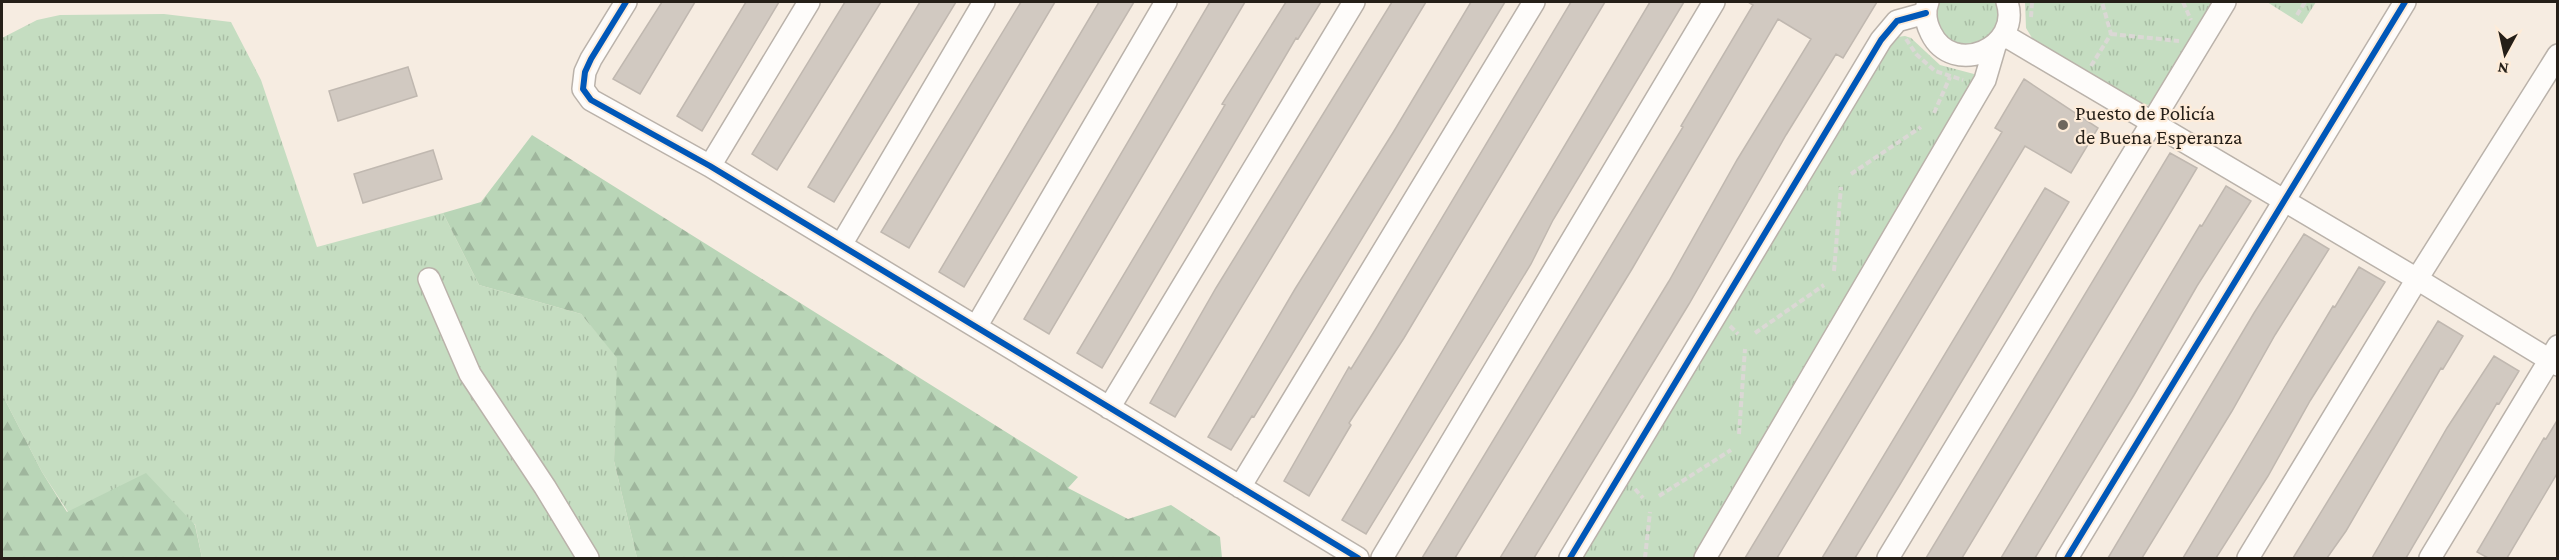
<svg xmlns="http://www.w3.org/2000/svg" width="2559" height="560" font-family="'Crimson Pro',serif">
<defs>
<pattern id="grass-tufts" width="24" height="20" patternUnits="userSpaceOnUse" patternTransform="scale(1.5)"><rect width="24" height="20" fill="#c5ddc1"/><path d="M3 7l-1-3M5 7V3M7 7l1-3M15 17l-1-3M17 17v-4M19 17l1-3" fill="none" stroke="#a9bda5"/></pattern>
<pattern id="forest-firs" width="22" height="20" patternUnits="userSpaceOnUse" patternTransform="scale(1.5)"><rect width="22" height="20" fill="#b9d5b7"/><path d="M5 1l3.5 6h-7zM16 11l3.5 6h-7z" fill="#9fb69d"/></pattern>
</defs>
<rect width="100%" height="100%" fill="#f6ece1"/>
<path fill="url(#grass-tufts)" d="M 1937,2 L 1999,2 L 2001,8 L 1993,38 L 1959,48 L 1936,29 Z
M 2025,2 L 2219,2 L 2151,105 L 2137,104 L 2035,43 L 2026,28 Z
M 2267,2 L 2316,2 L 2302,24 Z
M 164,14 L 231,22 L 261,80 L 317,247 L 443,213 L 479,285 L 581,314 L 618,358 L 614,461 L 637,558 L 202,558 L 195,524 L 68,512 L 42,472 L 2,394 L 2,38 L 37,20 L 60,15 Z
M 1905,36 L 1911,38 L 1940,65 L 1974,74 L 1979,78 L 1702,558 L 1581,558 L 1883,51 L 1897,37 Z"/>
<path fill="url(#forest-firs)" d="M 532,135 L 1078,477 L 1068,488 L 1128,519 L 1171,505 L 1220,537 L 1222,558 L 637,558 L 614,461 L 617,358 L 581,314 L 479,285 L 443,213 L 481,202 Z
M 2,394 L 42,472 L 67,512 L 146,473 L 195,525 L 202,558 L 2,558 Z"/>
<path fill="#d1c9c1" stroke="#c0b8b0" stroke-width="1.5" d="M 662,2 L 695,2 L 640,94 L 613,79 Z
M 746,2 L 779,2 L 702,131 L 677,116 Z
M 845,2 L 881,2 L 777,170 L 752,154 Z
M 920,2 L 956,2 L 834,202 L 808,187 Z
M 1021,2 L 1055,2 L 909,248 L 881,232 Z
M 1099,2 L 1134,2 L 964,287 L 939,272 Z
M 1210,2 L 1245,2 L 1049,334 L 1024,319 Z
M 1286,2 L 1321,2 L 1298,39 L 1296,38 L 1102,368 L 1077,353 L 1225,105 L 1222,104 Z
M 1392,2 L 1426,2 L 1175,417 L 1150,403 L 1216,288 Z
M 1471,2 L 1505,2 L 1254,417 L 1252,416 L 1231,450 L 1208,437 L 1295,289 L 1394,131 Z
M 1571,2 L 1605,2 L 1404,338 L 1349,423 L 1351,425 L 1309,496 L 1284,481 L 1349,367 L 1351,369 L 1375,330 Z
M 1650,2 L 1684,2 L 1553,220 L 1531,264 L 1366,534 L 1342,520 Z
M 1748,2 L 1877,2 L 1843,58 L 1836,54 L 1786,135 L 1689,304 L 1534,558 L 1500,558 L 1669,281 L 1737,160 L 1811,39 L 1778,19 L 1632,269 L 1455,558 L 1422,558 L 1683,127 L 1681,126 L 1753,5 Z
M 408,67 L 417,96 L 338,121 L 329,91 Z
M 2024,79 L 2098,128 L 2071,173 L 2025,146 L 1777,558 L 1745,558 L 2002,132 L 1995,128 Z
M 433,150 L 442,179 L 363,203 L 354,174 Z
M 2170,153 L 2197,168 L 2172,210 L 1962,558 L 1926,558 Z
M 2226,186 L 2251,201 L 2197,286 L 2134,395 L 2035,558 L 2001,558 L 2200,225 L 2202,226 Z
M 2045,188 L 2069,202 L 1899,486 L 1855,558 L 1822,558 Z
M 2304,234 L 2329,249 L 2275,335 L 2232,411 L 2142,558 L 2108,558 L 2254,313 Z
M 2359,267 L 2385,282 L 2310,401 L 2268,476 L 2216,558 L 2183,558 L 2333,306 L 2335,307 Z
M 2438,321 L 2463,336 L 2443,369 L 2441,368 L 2346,531 L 2327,558 L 2293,558 Z
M 2494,356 L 2519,371 L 2499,404 L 2497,403 L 2406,558 L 2372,558 L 2447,428 Z
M 2558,419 L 2558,472 L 2507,558 L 2488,558 L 2477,552 L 2544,438 L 2546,439 Z"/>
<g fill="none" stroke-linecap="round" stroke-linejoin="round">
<g stroke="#bab2aa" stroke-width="24">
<path id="minor" d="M 626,2 L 591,59 L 585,72 L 583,89 L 591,100 L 710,166 L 1358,558
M 1928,2 C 1924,12 1926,23 1931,33 C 1953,78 2022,48 2007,2
M 2004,35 L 2417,279 L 2558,365
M 710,166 L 809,2
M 841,245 L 984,2
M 429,279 L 470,374 L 545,487 L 588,558
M 976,327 L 1166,2
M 1109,408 L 1354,2
M 1240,487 L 1534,2
M 1382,558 L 1714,2
M 1570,558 L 1881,40 L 1897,21 L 1926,13
M 1705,558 L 1985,80 L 1995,46
M 1888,558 L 2225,2
M 2067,558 L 2405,2
M 2248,558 L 2417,279 L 2558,55
M 2430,558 L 2558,346"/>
</g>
<path stroke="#dbd8d5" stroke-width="4" stroke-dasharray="6 3" stroke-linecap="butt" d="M 2183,2 L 2191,20
M 2297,15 L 2305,2
M 2031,17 L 2032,2
M 2111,34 L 2179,41
M 1906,39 L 1916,54 L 1935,71 L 1963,80
M 2091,66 L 2111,34 L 2102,2
M 1934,113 L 1950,77
M 1851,174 L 1921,127
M 1834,271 L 1841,187
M 1730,326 L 1738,334
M 1755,333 L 1824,285
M 1739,434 L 1745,349
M 1635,489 L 1643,498
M 1659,496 L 1731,450
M 1645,558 L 1650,512"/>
<use href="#minor" stroke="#fefcfa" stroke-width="21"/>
<g stroke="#feecd9" stroke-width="10">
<path id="cycleway" d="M 626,2 L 591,59 L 585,72 L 583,89 L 591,100 L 710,166 L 1358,558
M 1570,558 L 1881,40 L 1897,21 L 1926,13
M 2067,558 L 2405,2"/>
</g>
<use href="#cycleway" stroke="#0057b8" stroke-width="6"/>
</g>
<circle fill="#6e675e" stroke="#feecd9" stroke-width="2" cx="2063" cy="125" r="6"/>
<g text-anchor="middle" stroke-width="4.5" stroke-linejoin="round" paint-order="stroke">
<g font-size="21" fill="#251f18" stroke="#feecd9" text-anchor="start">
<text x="2075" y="120">Puesto de Policía<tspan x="2075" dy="24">de Buena Esperanza</tspan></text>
</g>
</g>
<rect width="2559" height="560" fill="none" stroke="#251f18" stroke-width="6"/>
<g transform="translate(2505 54) rotate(188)" stroke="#feecd9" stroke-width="4.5" paint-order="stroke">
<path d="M0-4.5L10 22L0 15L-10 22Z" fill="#251f18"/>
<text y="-9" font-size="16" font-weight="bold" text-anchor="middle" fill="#251f18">N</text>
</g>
</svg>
